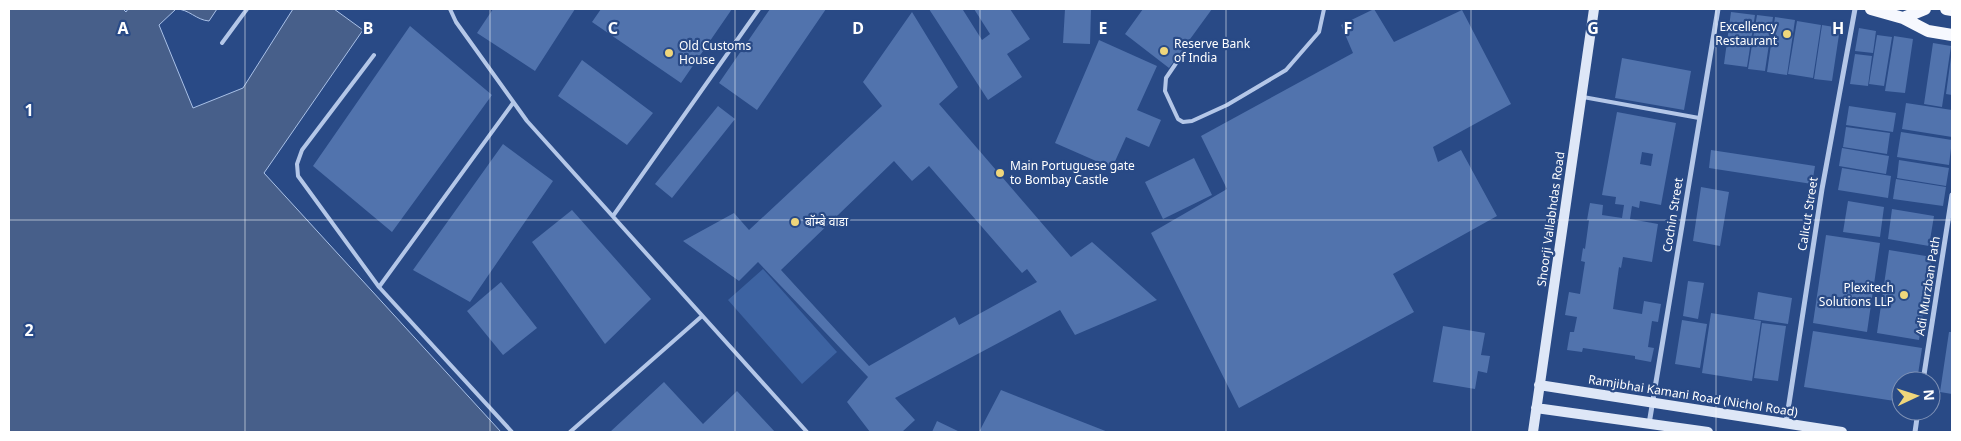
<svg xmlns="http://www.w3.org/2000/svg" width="1961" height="441" font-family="'Noto Sans','Noto Sans Devanagari',sans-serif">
<rect width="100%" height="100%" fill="#294a86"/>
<path fill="#3d63a2" d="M 763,269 L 837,352 L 802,384 L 728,300 Z"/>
<path fill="#475f8a" stroke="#a9c1e8" d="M 9,9 L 123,9 L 126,12 L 128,9 L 217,9 L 209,21 C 196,20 189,9 176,9 L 159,25 L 193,108 L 243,88 L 293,9 L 334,9 L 363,30 L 264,173 L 501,432 L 9,432 Z"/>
<path fill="#5173ad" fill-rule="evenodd" d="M 493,9 L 575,9 L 535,71 L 477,33 Z
M 601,9 L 732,9 L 681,83 L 592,22 Z
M 770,9 L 826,9 L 757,110 L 719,83 Z
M 929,9 L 965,9 L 963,10 L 982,40 L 990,34 L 974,9 L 1010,9 L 1030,39 L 1007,54 L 1022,77 L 988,100 Z
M 1065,9 L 1091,9 L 1090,44 L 1063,43 Z
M 1143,9 L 1212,9 L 1169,68 L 1125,34 Z
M 1374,9 L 1394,42 L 1462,10 L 1511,104 L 1433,147 L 1438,162 L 1461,150 L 1497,216 L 1393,274 L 1414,312 L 1239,408 L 1151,233 L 1227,189 L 1201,136 L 1353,53 L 1341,25 Z
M 912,12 L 958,87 L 939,104 L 1071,257 L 1092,242 L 1157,300 L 1075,335 L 1060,310 L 895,398 L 915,420 L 902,432 L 870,432 L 847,402 L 868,377 L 758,262 L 739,281 L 683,241 L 734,213 L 749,230 L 882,106 L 863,82 ZM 894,161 L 912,181 L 929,166 L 1022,273 L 1027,269 L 1037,282 L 959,325 L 955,317 L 869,366 L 781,270 Z
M 1731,12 L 1755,15 L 1747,67 L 1724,64 Z
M 1757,15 L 1773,17 L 1765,71 L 1748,69 Z
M 1775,17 L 1795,20 L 1787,75 L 1767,72 Z
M 1797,21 L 1821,25 L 1813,78 L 1788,74 Z
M 1822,25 L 1840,28 L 1832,81 L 1814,79 Z
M 410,26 L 492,95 L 392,232 L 313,166 Z
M 1859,28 L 1876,31 L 1873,53 L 1855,51 Z
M 1877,35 L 1892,37 L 1884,86 L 1869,84 Z
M 1894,36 L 1913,39 L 1905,93 L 1885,91 Z
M 1099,40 L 1157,66 L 1137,110 L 1161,120 L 1149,147 L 1126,137 L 1112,168 L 1055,143 Z
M 1933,43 L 1951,46 L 1942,107 L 1924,104 Z
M 1855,54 L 1872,56 L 1868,86 L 1850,84 Z
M 1951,57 L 1952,57 L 1952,95 L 1946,94 Z
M 1622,58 L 1691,71 L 1684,110 L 1615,98 Z
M 582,60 L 653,113 L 627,145 L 558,96 Z
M 1906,103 L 1952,110 L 1952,137 L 1902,129 Z
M 718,106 L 735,119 L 672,198 L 655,184 Z
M 1849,106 L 1896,113 L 1893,132 L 1846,125 Z
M 1617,112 L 1676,123 L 1661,205 L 1640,201 L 1639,208 L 1632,206 L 1630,219 L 1658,224 L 1652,262 L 1623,257 L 1621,268 L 1619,267 L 1613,309 L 1642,314 L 1644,301 L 1661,304 L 1658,322 L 1652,321 L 1648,347 L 1654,348 L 1651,362 L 1635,359 L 1635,356 L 1583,348 L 1582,352 L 1567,350 L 1570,332 L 1574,332 L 1577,317 L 1565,315 L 1569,292 L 1580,294 L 1585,262 L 1581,261 L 1583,248 L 1585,249 L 1589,220 L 1587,220 L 1590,203 L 1603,205 L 1602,215 L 1622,218 L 1624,205 L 1615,204 L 1616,197 L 1602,195 ZM 1642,152 L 1653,154 L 1651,166 L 1640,164 Z
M 1846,127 L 1890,133 L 1887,154 L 1843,147 Z
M 1901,132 L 1952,140 L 1949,165 L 1897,157 Z
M 503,144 L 553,181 L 470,302 L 413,270 Z
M 1842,148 L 1889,156 L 1886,174 L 1839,166 Z
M 1711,150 L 1815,166 L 1812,184 L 1709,168 Z
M 1194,158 L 1212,195 L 1163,219 L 1145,182 Z
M 1899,160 L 1949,168 L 1946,186 L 1897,178 Z
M 1842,168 L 1891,176 L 1888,198 L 1838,190 Z
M 1896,179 L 1946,187 L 1943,206 L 1893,199 Z
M 1701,187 L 1729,192 L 1720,246 L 1693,241 Z
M 1848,201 L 1884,207 L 1880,237 L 1843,232 Z
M 1892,209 L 1934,216 L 1929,246 L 1888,239 Z
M 572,210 L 651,299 L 605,344 L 532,242 Z
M 1826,235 L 1880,243 L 1867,332 L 1813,323 Z
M 1889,250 L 1932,257 L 1919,340 L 1877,333 Z
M 1688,281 L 1704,283 L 1698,319 L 1683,316 Z
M 501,282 L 537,328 L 503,355 L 467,311 Z
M 1758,292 L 1792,298 L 1788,324 L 1754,319 Z
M 1711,313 L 1761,321 L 1752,381 L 1702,373 Z
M 1682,320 L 1707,324 L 1700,368 L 1675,364 Z
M 1762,323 L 1786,326 L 1778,381 L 1754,378 Z
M 1443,326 L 1485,333 L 1481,355 L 1490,356 L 1487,373 L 1478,371 L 1475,389 L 1433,382 Z
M 1813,331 L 1922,348 L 1917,381 L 1901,381 L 1901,402 L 1804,387 Z
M 1949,332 L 1952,332 L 1952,394 L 1940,392 Z
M 664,382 L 703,424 L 737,391 L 775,432 L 610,432 Z
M 1001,390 L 1108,432 L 979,432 Z
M 937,421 L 960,432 L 932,432 Z"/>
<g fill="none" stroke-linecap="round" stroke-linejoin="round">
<path stroke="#b4c7e8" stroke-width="4" d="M 450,9 L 456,22 L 527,121 L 807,432
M 222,43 L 247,9
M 374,55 L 302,150 L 297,164 L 298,176 L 379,287 L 512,432
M 1181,56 L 1166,78 L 1165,91 L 1178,119 L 1183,122 L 1192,121 L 1227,105 L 1286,70 L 1319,32 L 1324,9
M 1583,97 L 1699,118
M 613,216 L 759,9
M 379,287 L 513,103
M 570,432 L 702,316"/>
<path stroke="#b4c7e8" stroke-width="5" d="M 1923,381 L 1952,195
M 1786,423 L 1822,189 L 1855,9
M 1649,424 L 1718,9
M 1915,432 L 1918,411"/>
<path stroke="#dee7f7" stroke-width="10" d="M 1539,385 L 1842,432
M 1536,408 L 1708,432
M 1533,432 L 1594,9"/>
<path stroke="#f6f8fe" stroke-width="12" d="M 1871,9 L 1903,18 L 1928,31 L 1952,35
M 1946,9 L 1952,10
M 1903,18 L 1925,9"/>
</g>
<path fill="none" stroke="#fff" stroke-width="1" stroke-opacity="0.55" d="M 245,9 L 245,432M 490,9 L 490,432M 735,9 L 735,432M 980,9 L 980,432M 1226,9 L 1226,432M 1471,9 L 1471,432M 1716,9 L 1716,432M 9,220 L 1952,220"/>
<g fill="#efd67b" stroke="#294a86" stroke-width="2">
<circle cx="1787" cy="34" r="5"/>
<circle cx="1164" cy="51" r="5"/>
<circle cx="669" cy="53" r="5"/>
<circle cx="1000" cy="173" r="5"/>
<circle cx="795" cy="222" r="5"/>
<circle cx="1904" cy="295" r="5"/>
</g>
<g text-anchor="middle" stroke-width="4.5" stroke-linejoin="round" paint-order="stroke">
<g font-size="12" fill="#fff" stroke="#294a86" text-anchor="start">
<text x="1777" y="31" text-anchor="end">Excellency<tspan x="1777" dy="14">Restaurant</tspan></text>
<text x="1174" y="48">Reserve Bank<tspan x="1174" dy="14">of India</tspan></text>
<text x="679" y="50">Old Customs<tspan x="679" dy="14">House</tspan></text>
<text x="1010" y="170">Main Portuguese gate<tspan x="1010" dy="14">to Bombay Castle</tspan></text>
<text x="805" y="226">बॉम्बे वाडा</text>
<text x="1894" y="292" text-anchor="end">Plexitech<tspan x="1894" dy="14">Solutions LLP</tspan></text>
</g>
<g font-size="12" fill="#fff" stroke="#294a86">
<text transform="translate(1808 214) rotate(-81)" y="4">Calicut Street</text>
<text transform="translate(1673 215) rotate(-81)" y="4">Cochin Street</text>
<text transform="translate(1551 219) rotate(-82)" y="4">Shoorji Vallabhdas Road</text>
<text transform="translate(1928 286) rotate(-81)" y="4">Adi Murzban Path</text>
<text transform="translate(1693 396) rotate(9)" y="4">Ramjibhai Kamani Road (Nichol Road)</text>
</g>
</g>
<g font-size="16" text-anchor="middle" font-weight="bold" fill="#fff" stroke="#294a86" stroke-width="4.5" stroke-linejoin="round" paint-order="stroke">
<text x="123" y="34">A</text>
<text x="368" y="34">B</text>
<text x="613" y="34">C</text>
<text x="858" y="34">D</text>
<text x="1103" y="34">E</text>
<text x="1348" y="34">F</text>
<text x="1593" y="34">G</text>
<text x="1838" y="34">H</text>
<text x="29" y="116">1</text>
<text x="29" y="336">2</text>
</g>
<rect width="1961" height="441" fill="none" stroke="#ffffff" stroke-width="20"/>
<g transform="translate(1916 396) rotate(86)"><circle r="24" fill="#294a86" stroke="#7f92b6"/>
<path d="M0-4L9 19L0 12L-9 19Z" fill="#efd67b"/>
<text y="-8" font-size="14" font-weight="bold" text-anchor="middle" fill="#ffffff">N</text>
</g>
</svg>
